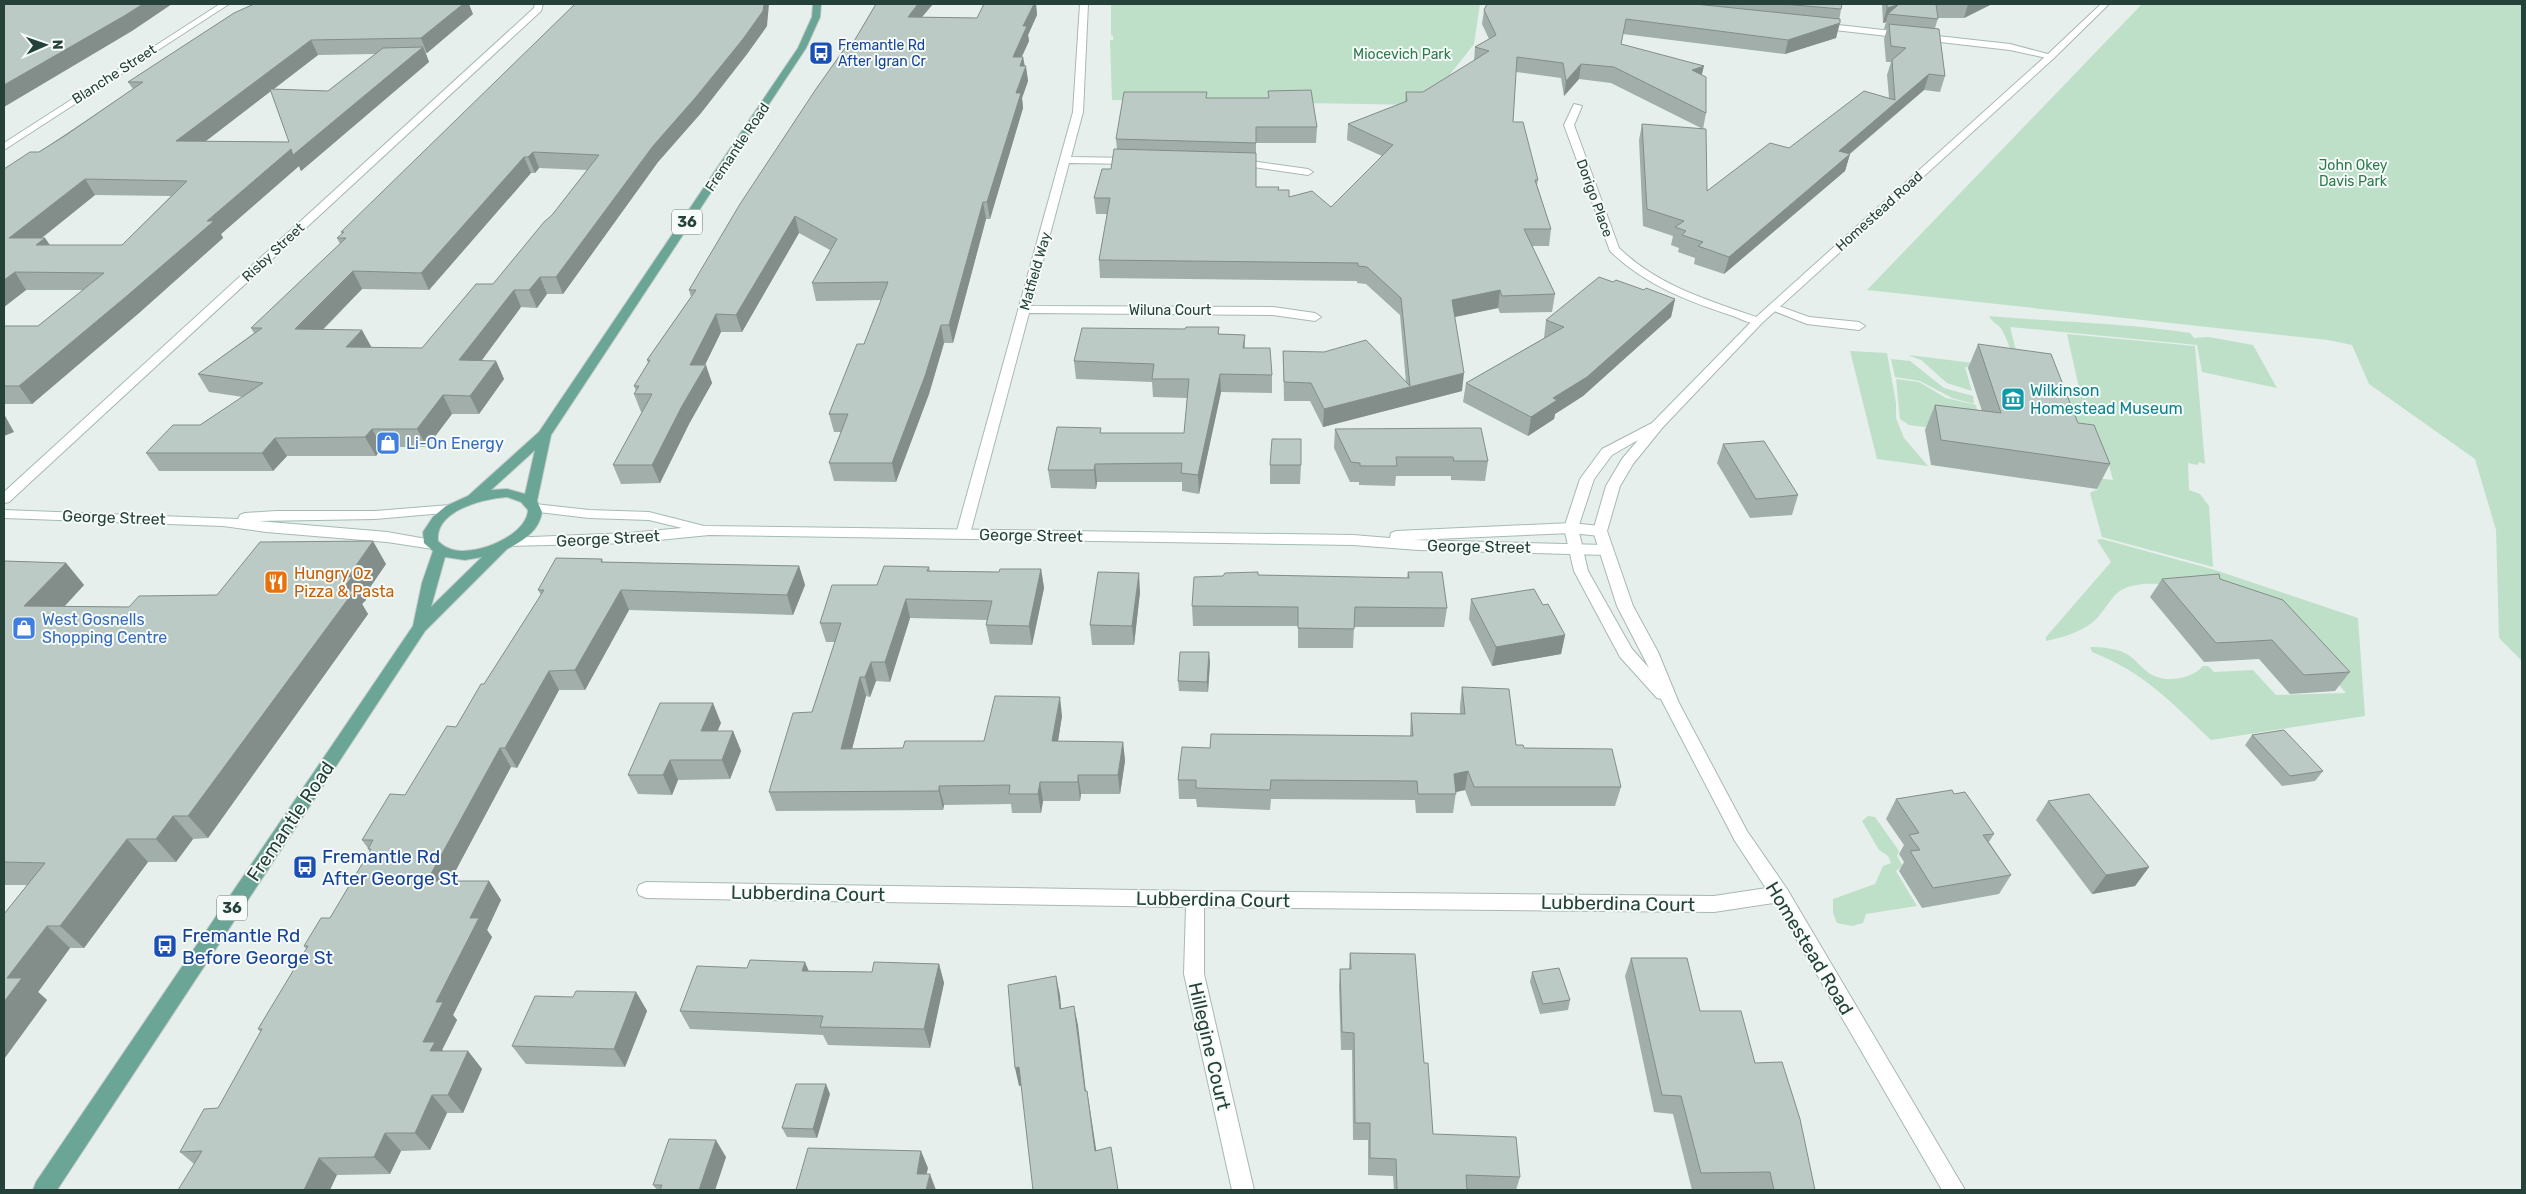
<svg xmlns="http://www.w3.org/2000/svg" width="2526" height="1194" font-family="Rubik,sans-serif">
<rect width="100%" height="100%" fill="#e6efeb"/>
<path fill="#bfe0c8" d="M 1111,4 L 1480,4 L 1474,44 L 1426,105 L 1112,100 L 1110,40 L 1113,40 L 1113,36 L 1111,35 Z
M 2142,4 L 2522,4 L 2522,661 L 2499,638 L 2496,530 L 2475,459 L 2369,384 L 2352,345 L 2328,340 L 1867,290 Z
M 1989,316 C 2056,322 2123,323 2190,333 L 2194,338 L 2209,337 L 2253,345 L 2277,388 L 2202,372 L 2197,345 L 2010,327 L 2020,366 C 2010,354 2009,342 2002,330 C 1999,324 1992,323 1989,316 Z
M 2067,334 L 2195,346 L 2205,464 L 2199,462 L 2198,465 L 2188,463 L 2189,490 L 2200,494 L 2209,506 L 2213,567 L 2102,537 L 2090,493 L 2098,489 L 2096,478 L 2113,480 L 2108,462 L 2088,459 L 2059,395 L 2081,397 Z
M 1850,351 L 1887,353 L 1896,403 L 1896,418 L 1904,438 L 1928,466 L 1877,459 Z
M 1908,355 L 2015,368 L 2012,372 L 1965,367 L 1972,391 L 1947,383 L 1921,360 Z
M 1891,359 L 1910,361 L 1944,388 L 1973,396 L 1974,404 L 1952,398 L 1920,381 L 1895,377 Z
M 1896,379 L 1919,382 L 1946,398 L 1976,405 L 1982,434 L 1909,425 L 1900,419 Z
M 2102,539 L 2215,570 L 2358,618 L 2365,716 L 2211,740 C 2171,702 2145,673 2092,652 L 2090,647 C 2103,647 2113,648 2125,653 C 2135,658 2140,667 2149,673 C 2164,684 2192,679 2203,666 L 2208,666 L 2214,672 L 2253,670 L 2276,695 L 2346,693 L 2318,661 L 2160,584 C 2146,583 2125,584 2115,595 C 2107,604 2102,614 2093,622 C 2079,633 2063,637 2046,641 L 2046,637 L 2111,562 L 2097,540 Z
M 1868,816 L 1875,817 L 1899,851 L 1897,856 L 1903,866 L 1896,871 L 1917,906 L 1866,914 L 1863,923 L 1852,926 L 1837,923 L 1833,913 L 1833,899 L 1875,884 L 1883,866 L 1891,863 L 1888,856 L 1879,850 L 1862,821 Z"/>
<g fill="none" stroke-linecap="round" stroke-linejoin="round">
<g stroke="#a8b8b2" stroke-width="2">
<path id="service" d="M 1773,304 L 1809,317 L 1859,322 L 1865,326 L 1859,330 L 1807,324 L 1769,309 L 1767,307 Z"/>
</g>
<g stroke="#a8b8b2" stroke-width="2">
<path id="minor" d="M 535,4 L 543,4 L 541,11 L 9,502 L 4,503 L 4,492 L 534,8 Z
M 1080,4 L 1088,4 L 1083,112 L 1071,157 L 1132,158 L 1137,161 L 1132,164 L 1069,163 L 1031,306 L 1273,307 L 1315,313 L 1321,317 L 1315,321 L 1273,315 L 1029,313 L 970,534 L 963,539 L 956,534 L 1073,112 Z
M 1820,23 L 2010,44 L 2055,56 L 2051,59 L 2010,50 L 1817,28 L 1817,24 Z
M 1574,104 L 1582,106 L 1574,125 L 1619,248 C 1659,287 1711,301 1762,319 L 1762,323 C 1753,326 1741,319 1733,316 C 1687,301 1645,285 1610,251 L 1564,125 Z
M 1237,159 L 1308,169 L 1313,172 L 1308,175 L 1233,164 L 1233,160 Z
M 646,882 L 1195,891 L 1714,896 L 1780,886 L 1787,889 L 1789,894 L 1787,899 L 1780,902 L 1714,912 L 1204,907 L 1204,974 L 1254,1190 L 1232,1190 L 1184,974 L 1186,907 L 646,898 L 639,895 L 637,890 L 639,885 Z"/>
</g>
<g stroke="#a8b8b2" stroke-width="2">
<path id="tertiary" d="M 220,4 L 229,4 L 4,150 L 4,143 Z
M 2101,4 L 2109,4 L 2054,58 L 1762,323 L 1663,427 L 1633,464 L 1620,486 L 1607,531 L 1633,606 L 1658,652 L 1679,703 L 1747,831 L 1787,889 L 1965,1190 L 1942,1190 L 1773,899 L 1735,841 L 1661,699 L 1657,698 L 1620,657 L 1574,571 L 1564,528 L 1580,479 L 1602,449 L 1652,423 L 1754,319 L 2048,54 ZM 1638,440 L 1622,459 L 1606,486 L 1593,531 L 1617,606 L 1649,668 L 1632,649 L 1588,571 L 1578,528 L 1594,479 L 1612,455 Z"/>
</g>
<g stroke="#a4bbb3" stroke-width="2">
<path id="secondary" d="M 535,504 L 589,510 L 649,512 L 704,526 L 1353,535 L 1390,538 L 1391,533 L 1396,531 L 1571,523 L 1600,526 L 1607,531 L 1600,536 L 1571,533 L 1413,540 L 1606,545 L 1613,550 L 1606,555 L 1418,550 L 1353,545 L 709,535 L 629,543 L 503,546 L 501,543 L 508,538 L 629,533 L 682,528 L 649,520 L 589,518 L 530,511 L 528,508 L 530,505 Z
M 450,505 L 455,506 L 457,509 L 455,512 L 375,519 L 258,521 L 387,532 L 438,541 L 440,544 L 438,547 L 433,549 L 387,542 L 266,532 L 223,526 L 4,518 L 4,510 L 238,519 L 240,515 L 245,513 L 276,511 L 375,511 Z"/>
</g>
<g stroke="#c2cac8" stroke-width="2">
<path id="primary" d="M 813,4 L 821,4 L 820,17 L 806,48 L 551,435 L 537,501 L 542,512 C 539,531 523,541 507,549 L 425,631 L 57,1190 L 33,1190 L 36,1182 L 413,626 L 422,583 L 433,551 L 424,543 L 423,532 L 433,517 L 446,506 L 468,496 L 539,432 L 798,48 L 812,17 ZM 535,450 L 525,494 L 507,489 L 491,490 ZM 507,497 L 521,502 L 528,510 C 527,537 470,559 448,548 C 445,547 441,544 438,541 C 435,510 483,499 507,497 ZM 445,557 L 465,560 L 482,557 L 431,607 Z"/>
</g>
<use href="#service" fill="#fff" fill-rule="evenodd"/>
<use href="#minor" fill="#fff" fill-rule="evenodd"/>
<use href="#tertiary" fill="#fff" fill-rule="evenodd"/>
<use href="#secondary" fill="#fff" fill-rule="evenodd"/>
<use href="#primary" fill="#6aa596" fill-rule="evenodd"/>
</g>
<path fill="#a1aea9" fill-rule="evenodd" d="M 876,4 L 933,4 L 922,17 L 977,18 L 984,4 L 1036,4 L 1037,15 L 1028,35 L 1029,41 L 1021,57 L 1023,57 L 1028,81 L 1022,98 L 1023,108 L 990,219 L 986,219 L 953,343 L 944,343 L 929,394 L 896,482 L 834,481 L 829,463 L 841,432 L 834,432 L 829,414 L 864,344 L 881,300 L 816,301 L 812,283 L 830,250 L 799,233 L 742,332 L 721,332 L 705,365 L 712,383 L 689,424 L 660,483 L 621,484 L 613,465 L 642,412 L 641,412 L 634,394 L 636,391 L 634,386 L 648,363 L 647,360 L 691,297 L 689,290 L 850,48 Z
M 1487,4 L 1842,4 L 1836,38 L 1785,54 L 1623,34 L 1621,44 L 1702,75 L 1706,113 L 1703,129 L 1611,83 L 1579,79 L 1564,96 L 1561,78 L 1516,72 L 1513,122 L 1538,180 L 1537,185 L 1551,229 L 1549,246 L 1532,246 L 1555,294 L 1552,312 L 1500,313 L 1498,308 L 1454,317 L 1462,391 L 1323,427 L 1310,401 L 1284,401 L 1283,351 L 1406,382 L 1400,315 L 1366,284 L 1357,283 L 1357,281 L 1100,278 L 1099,260 L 1107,214 L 1096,214 L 1094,198 L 1111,169 L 1117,150 L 1116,139 L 1207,98 L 1317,127 L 1316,143 L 1256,143 L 1256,187 L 1278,190 L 1289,197 L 1331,207 L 1382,156 L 1347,140 L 1348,124 L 1405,102 L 1406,92 L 1423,92 L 1474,61 L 1475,47 L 1489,39 L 1482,24 L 1484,10 Z
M 1882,4 L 1992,4 L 1964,18 L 1938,18 L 1935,28 L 1945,76 L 1940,92 L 1924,90 L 1850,154 L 1845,171 L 1724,274 L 1694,264 L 1695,258 L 1678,252 L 1679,248 L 1671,245 L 1673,236 L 1643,226 L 1639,140 L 1642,124 L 1707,191 L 1789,148 L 1889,98 L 1887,75 L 1891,62 L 1886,62 L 1884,39 L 1887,29 L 1884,29 L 1886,22 L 1883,23 Z
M 234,13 L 473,14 L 427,53 L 426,53 L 429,62 L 301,171 L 299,166 L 221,234 L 223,238 L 139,313 L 32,404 L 4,404 L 4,326 L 38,326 L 83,290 L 26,290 L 4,307 L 39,152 L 133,89 L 128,82 ZM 375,54 L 328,91 L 274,89 L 318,55 ZM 271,91 L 289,142 L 206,141 ZM 95,195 L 171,196 L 122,245 L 50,245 L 45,238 L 42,238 Z
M 767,26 L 747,54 L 701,113 L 658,162 L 563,294 L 547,294 L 537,308 L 521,307 L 481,361 L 496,361 L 504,379 L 479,414 L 452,414 L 427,447 L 382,447 L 376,456 L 287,456 L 273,471 L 159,471 L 146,453 L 200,425 L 243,397 L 209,392 L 198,374 L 254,333 L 251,328 L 340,244 L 337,238 L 342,234 L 341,232 ZM 539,168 L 587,170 L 552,215 L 493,284 L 422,348 L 371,348 L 323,330 L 362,289 L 429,290 L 531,173 L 535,173 Z
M 1613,282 L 1675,299 L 1671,317 L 1583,396 L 1555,414 L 1554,419 L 1528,436 L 1463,402 L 1466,383 L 1544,338 L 1546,320 Z
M 1219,327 L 1219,334 L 1245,335 L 1245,348 L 1272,375 L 1272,393 L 1221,392 L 1199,494 L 1182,491 L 1182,482 L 1097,482 L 1096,489 L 1051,488 L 1048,470 L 1102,433 L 1184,433 L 1187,398 L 1153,397 L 1152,382 L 1076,379 L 1074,361 L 1185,329 Z
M 1978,344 L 2078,423 L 2110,464 L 2097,489 L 1931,465 L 1925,430 L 1935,405 L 1982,411 L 1968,368 Z
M 1335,429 L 1488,461 L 1485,481 L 1451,480 L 1451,476 L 1396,476 L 1395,486 L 1359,485 L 1359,482 L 1350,482 L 1334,448 Z
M 1723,444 L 1798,495 L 1792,515 L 1750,518 L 1717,463 Z
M 1270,465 L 1301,465 L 1300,484 L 1270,484 Z
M 602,559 L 603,562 L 799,566 L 805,585 L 793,615 L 629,610 L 585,690 L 559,690 L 517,768 L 511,767 L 450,881 L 489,881 L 501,900 L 487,930 L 492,937 L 453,1015 L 457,1020 L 442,1050 L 443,1051 L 468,1051 L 482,1069 L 463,1113 L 447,1113 L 430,1150 L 401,1151 L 390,1174 L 337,1175 L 194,1164 L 180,1152 L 218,1108 L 261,1032 L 258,1029 L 307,950 L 304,946 L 330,918 L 370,851 L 362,840 L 405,795 L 456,727 L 484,684 L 541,595 L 538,590 Z
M 4,561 L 66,563 L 84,585 L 65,606 L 129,607 L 217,595 L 386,564 L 364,596 L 366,600 L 362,604 L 368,614 L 208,838 L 193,839 L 176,862 L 148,862 L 84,948 L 70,948 L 38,992 L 47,1000 L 4,1059 L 4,914 L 27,885 L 4,885 Z
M 929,567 L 930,571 L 999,572 L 1041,569 L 1044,588 L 1032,645 L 990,644 L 986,625 L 987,620 L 910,618 L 890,682 L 876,681 L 870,697 L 866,696 L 852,749 L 903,748 L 984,741 L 1062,716 L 1058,741 L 1123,742 L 1125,761 L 1120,794 L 1081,794 L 1080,801 L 1043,801 L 1041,813 L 1012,813 L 1011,804 L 944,805 L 943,810 L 776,811 L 769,792 L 812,712 L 835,642 L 826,642 L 820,623 L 877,585 Z
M 1408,572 L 1447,608 L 1444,627 L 1354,627 L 1353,648 L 1298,648 L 1298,626 L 1193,626 L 1192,606 L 1223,576 L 1258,575 L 1407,578 Z
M 2162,579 L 2350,672 L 2335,691 L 2290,694 L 2259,659 L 2204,662 L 2150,597 Z
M 1140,592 L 1134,645 L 1092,645 L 1090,625 Z
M 1471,599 L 1543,605 L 1565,635 L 1561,654 L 1492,666 L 1469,619 Z
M 1210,662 L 1208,692 L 1179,691 L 1178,681 Z
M 1462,687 L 1516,745 L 1621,787 L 1615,806 L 1471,806 L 1465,790 L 1456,792 L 1453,813 L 1416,813 L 1415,800 L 1271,799 L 1270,810 L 1197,807 L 1196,799 L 1179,799 L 1178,780 L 1210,748 L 1410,736 L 1411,713 L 1460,714 L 1460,706 Z
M 721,723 L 717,731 L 733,731 L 741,751 L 730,779 L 678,780 L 672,795 L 638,794 L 628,775 Z
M 2252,735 L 2323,771 L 2315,781 L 2282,786 L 2245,745 Z
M 1954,794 L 1994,834 L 1989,842 L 2011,875 L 1999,894 L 1922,908 L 1899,871 L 1904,862 L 1899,854 L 1904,845 L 1886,819 L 1896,799 Z
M 2048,801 L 2149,867 L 2135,886 L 2092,894 L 2036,820 Z
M 1350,953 L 1424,1063 L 1433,1134 L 1520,1177 L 1516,1190 L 1394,1190 L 1393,1176 L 1368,1175 L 1368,1140 L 1353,1140 L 1352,1050 L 1341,1050 L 1339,987 L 1340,969 L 1349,969 Z
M 1631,958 L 1700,1011 L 1755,1063 L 1815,1190 L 1761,1190 L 1761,1189 L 1692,1190 L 1673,1114 L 1654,1112 L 1625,976 Z
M 939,964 L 944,983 L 930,1048 L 828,1045 L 823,1035 L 690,1029 L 680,1011 L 809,971 L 872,972 Z
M 1532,972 L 1570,1000 L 1568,1010 L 1540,1014 L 1530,982 Z
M 636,992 L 647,1011 L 625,1067 L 526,1064 L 512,1046 L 573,997 Z
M 830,1094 L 817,1138 L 787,1137 L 782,1128 Z
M 726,1157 L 715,1190 L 657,1190 L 653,1185 Z"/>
<path fill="#838d89" d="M 143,4 L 172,4 L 132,31 L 4,107 L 4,85 Z
M 463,4 L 469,4 L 473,14 L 427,53 L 421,38 Z
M 764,4 L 769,4 L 767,26 L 747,54 L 701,113 L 658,162 L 563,294 L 556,277 L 653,146 Z
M 918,4 L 933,4 L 910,31 L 908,17 Z
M 1034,4 L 1036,4 L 1037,15 L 1028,35 L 1029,41 L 1015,72 L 1013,57 L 1023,26 Z
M 1968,4 L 1992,4 L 1964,18 Z
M 1898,5 L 1888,14 L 1886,22 L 1883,23 L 1887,8 Z
M 1840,23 L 1836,38 L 1785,54 L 1788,40 Z
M 311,40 L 318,55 L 185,157 L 176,141 Z
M 423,47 L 429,62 L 301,171 L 299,166 L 221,234 L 223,238 L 139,313 L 32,404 L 19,386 L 207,221 L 291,149 Z
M 1023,57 L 1025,69 L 1026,66 L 1028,81 L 1022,98 L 1023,108 L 990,219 L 987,202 L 1020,66 Z
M 1581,64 L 1579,79 L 1564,96 L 1566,81 Z
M 1704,66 L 1700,82 L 1692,70 Z
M 1929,74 L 1924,90 L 1834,167 L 1839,151 Z
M 533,152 L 539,168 L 535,173 L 528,157 Z
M 1850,154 L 1845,171 L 1724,274 L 1729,257 Z
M 524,157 L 531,173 L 429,290 L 421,273 Z
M 85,179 L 95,195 L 20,255 L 9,238 Z
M 983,202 L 986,219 L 953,343 L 949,325 Z
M 795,216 L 799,233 L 742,332 L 736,315 Z
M 45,238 L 56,255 L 36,245 Z
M 353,271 L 362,289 L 305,347 L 295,329 Z
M 15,272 L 26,290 L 4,307 L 4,280 Z
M 540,277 L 547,294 L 537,308 L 529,290 Z
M 514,290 L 521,307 L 468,379 L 459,360 Z
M 1500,290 L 1498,308 L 1450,318 L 1452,300 Z
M 1675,299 L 1671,317 L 1583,396 L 1555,414 L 1554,419 L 1528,436 L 1531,417 L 1553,398 Z
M 716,314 L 721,332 L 696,383 L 690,365 Z
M 941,325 L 944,343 L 929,394 L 896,482 L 892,463 Z
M 362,330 L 372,348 L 346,347 Z
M 496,361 L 504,379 L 479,414 L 470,396 Z
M 706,365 L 712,383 L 689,424 L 660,483 L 652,465 L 682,406 Z
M 1464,373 L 1462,391 L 1323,427 L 1324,409 Z
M 1220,374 L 1221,392 L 1199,494 L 1198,475 Z
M 443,395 L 452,414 L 427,447 L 417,429 Z
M 4,414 L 14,432 L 4,436 Z
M 372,429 L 382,447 L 376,456 L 365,437 Z
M 275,438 L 287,456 L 273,471 L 262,453 Z
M 1095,464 L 1097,482 L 1096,489 L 1094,470 Z
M 373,541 L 386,564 L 364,596 L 366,600 L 362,604 L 368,614 L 208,838 L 188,816 L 341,591 L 348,577 Z
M 66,563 L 84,585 L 43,629 L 24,606 Z
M 799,566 L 805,585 L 793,615 L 787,595 Z
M 1041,569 L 1044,588 L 1032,645 L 1029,626 Z
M 1139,573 L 1140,592 L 1134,645 L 1132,626 Z
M 621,590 L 629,610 L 585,690 L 575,670 Z
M 906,599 L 910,618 L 890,682 L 885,662 Z
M 1565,635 L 1561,654 L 1492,666 L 1496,647 Z
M 1209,652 L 1210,662 L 1208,692 L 1207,682 Z
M 871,662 L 876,681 L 870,697 L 865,677 Z
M 549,671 L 559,690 L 517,768 L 505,748 Z
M 860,677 L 866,696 L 847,768 L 841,749 Z
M 1060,697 L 1062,716 L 1055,760 L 1052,741 Z
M 713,703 L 721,723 L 709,751 L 701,731 Z
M 733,731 L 741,751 L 730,779 L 722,760 Z
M 1123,742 L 1125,761 L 1120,794 L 1118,775 Z
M 500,748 L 511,767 L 440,900 L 427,881 Z
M 670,760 L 678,780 L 672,795 L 663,775 Z
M 1468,771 L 1465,790 L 1451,793 L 1454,774 Z
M 1078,775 L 1081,794 L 1080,801 L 1078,782 Z
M 1040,782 L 1043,801 L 1041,813 L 1038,794 Z
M 939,786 L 944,805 L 943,810 L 939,791 Z
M 173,816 L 193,839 L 176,862 L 156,839 Z
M 127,839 L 148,862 L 84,948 L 60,926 Z
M 2149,867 L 2135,886 L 2092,894 L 2106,875 Z
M 489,881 L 501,900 L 487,930 L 492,937 L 453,1015 L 457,1020 L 442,1050 L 450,1060 L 445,1069 L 423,1042 L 436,1002 L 470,918 Z
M 47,926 L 70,948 L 38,992 L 47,1000 L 4,1059 L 4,1002 L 7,978 Z
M 805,962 L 813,981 L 802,971 Z
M 939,964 L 944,983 L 930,1048 L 924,1029 Z
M 1056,976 L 1060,995 L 1063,1028 L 1060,1009 Z
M 636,992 L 647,1011 L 625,1067 L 614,1049 Z
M 1074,1006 L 1078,1025 L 1088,1109 L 1085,1091 Z
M 468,1051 L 482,1069 L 463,1113 L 448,1095 Z
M 1019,1067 L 1023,1085 L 1019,1086 L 1015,1068 Z
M 826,1084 L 830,1094 L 817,1138 L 813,1129 Z
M 1087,1091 L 1090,1109 L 1099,1168 L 1095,1151 Z
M 432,1095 L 447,1113 L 430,1150 L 415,1133 Z
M 385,1133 L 401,1151 L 390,1174 L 374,1157 Z
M 716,1140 L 726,1157 L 715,1190 L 699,1190 Z
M 921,1151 L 928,1168 L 923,1190 L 917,1174 Z
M 319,1158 L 337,1175 L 330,1190 L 304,1190 Z
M 930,1174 L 936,1190 L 926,1190 Z"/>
<path fill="#bbcac4" stroke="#838d89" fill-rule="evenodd" d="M 4,4 L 143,4 L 124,16 L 4,85 Z
M 254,4 L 463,4 L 421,38 L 311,40 L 176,141 L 289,142 L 270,89 L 328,91 L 383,48 L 423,47 L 293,155 L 291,149 L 207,221 L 214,221 L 128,295 L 19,386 L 4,386 L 4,326 L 38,326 L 104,273 L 15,272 L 4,280 L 4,169 L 30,152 L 39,152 L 66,135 L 143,82 L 128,82 L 234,13 ZM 85,179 L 187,181 L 122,245 L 36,245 L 45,238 L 9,238 Z
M 575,4 L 764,4 L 763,11 L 743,39 L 696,97 L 653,146 L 556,277 L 540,277 L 529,290 L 514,290 L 459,360 L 496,361 L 470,396 L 443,395 L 417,429 L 372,429 L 365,437 L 275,438 L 262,453 L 146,453 L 173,425 L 200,425 L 263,383 L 198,374 L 262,328 L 251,328 L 346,238 L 337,238 L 344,232 L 341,232 ZM 533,152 L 599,155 L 552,215 L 544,222 L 493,284 L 476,284 L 422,348 L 346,347 L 362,330 L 295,329 L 353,271 L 421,273 L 524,157 L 528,157 Z
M 876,4 L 918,4 L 908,17 L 977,18 L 984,4 L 1034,4 L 1023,26 L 1027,26 L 1013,57 L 1023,57 L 1020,66 L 1026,66 L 1016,93 L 1021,93 L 987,202 L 983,202 L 949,325 L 941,325 L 925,376 L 892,463 L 829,463 L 848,414 L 829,414 L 857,344 L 864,344 L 888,282 L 812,283 L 837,239 L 795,216 L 736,315 L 716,314 L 690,365 L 706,365 L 682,406 L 652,465 L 613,465 L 652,394 L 634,394 L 639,386 L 634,386 L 650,360 L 647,360 L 696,290 L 689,290 L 740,204 L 816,89 L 845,48 L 850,48 Z
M 1487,4 L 1695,4 L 1840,19 L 1840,23 L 1788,40 L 1626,19 L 1621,44 L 1704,66 L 1692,70 L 1706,77 L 1706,113 L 1614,67 L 1581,64 L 1566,81 L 1563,63 L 1517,57 L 1513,122 L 1523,122 L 1538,180 L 1535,180 L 1551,229 L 1524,229 L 1555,294 L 1502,296 L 1500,290 L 1452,300 L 1464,373 L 1324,409 L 1311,383 L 1284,382 L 1283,351 L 1324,352 L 1366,340 L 1410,386 L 1401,298 L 1367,267 L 1358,266 L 1358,263 L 1099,260 L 1110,198 L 1094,198 L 1102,169 L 1111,169 L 1114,149 L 1256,153 L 1256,187 L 1279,187 L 1278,190 L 1289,190 L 1289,197 L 1312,191 L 1331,207 L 1393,145 L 1348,124 L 1407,101 L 1406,92 L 1423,92 L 1489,51 L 1475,47 L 1496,35 L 1484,10 Z
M 1783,4 L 1842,4 L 1841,9 Z
M 1887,4 L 1969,4 L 1936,4 L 1938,19 L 1888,14 L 1898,5 L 1887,8 Z
M 1889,24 L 1939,29 L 1945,76 L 1929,74 L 1839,151 L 1850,154 L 1729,257 L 1698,246 L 1703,242 L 1682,235 L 1686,231 L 1675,227 L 1684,221 L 1647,209 L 1642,124 L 1706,129 L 1707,191 L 1770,143 L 1789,148 L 1864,91 L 1895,100 L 1892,60 L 1906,48 L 1891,46 Z
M 1311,90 L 1317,127 L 1256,127 L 1256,143 L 1116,139 L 1124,92 L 1207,92 L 1206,98 L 1269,98 L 1268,91 Z
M 1599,277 L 1613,282 L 1616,280 L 1644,290 L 1646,288 L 1675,299 L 1587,377 L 1553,398 L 1557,400 L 1531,417 L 1466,383 L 1564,327 L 1546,320 Z
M 1186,327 L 1219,327 L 1218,334 L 1245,335 L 1243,348 L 1270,348 L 1272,375 L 1220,374 L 1198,475 L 1181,473 L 1182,463 L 1095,464 L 1094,470 L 1048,470 L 1057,427 L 1101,428 L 1100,433 L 1184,433 L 1189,379 L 1152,379 L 1154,364 L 1074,361 L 1082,328 L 1185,329 Z
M 1978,344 L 2051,354 L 2078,423 L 2094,425 L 2110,464 L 1941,440 L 1935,405 L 2001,413 Z
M 1481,428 L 1488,461 L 1454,461 L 1453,457 L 1396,457 L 1397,466 L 1360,466 L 1360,463 L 1351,462 L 1335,429 Z
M 1272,439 L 1301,439 L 1301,465 L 1270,465 Z
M 1764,441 L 1798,495 L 1756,499 L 1723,444 Z
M 373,541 L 348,577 L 352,577 L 341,591 L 354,591 L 188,816 L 173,816 L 156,839 L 127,839 L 60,926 L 47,926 L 7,978 L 22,978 L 4,1002 L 4,914 L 45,863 L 4,862 L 4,561 L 66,563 L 24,606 L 129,607 L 139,596 L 217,595 L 260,542 Z
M 556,558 L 602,559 L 601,562 L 799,566 L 787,595 L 621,590 L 575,670 L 549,671 L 505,748 L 500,748 L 427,881 L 489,881 L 470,918 L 479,918 L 436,1002 L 443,1002 L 423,1042 L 435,1042 L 430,1051 L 468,1051 L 448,1095 L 432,1095 L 415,1133 L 385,1133 L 374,1157 L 319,1158 L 304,1190 L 178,1190 L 202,1151 L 180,1152 L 204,1109 L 218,1108 L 262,1029 L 258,1029 L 308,946 L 304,946 L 321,918 L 330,918 L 371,849 L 368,849 L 373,840 L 362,840 L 390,794 L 405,795 L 447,726 L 456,727 L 481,684 L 484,684 L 544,590 L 538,590 Z
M 884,566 L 929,567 L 927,571 L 999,572 L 1000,569 L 1041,569 L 1029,626 L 986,625 L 992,601 L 906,599 L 885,662 L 871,662 L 865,677 L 860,677 L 841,749 L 903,748 L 905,741 L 984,741 L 995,696 L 1060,697 L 1052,741 L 1123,742 L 1118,775 L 1078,775 L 1078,782 L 1040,782 L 1038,794 L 1009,794 L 1010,785 L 939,786 L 939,791 L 769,792 L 793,713 L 812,712 L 841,623 L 820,623 L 832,585 L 877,585 Z
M 1098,572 L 1139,573 L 1132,626 L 1090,625 Z
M 1258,572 L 1258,575 L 1409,578 L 1408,572 L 1442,572 L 1447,608 L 1355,607 L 1354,629 L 1298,628 L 1298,607 L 1192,606 L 1194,577 L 1223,576 L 1225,573 Z
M 2219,574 L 2220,579 L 2283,600 L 2350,672 L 2304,675 L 2272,640 L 2216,643 L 2162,579 Z
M 1534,589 L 1543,605 L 1548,604 L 1565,635 L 1496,647 L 1471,599 Z
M 1180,652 L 1209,652 L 1207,682 L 1178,681 Z
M 1462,687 L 1509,689 L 1516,745 L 1523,745 L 1524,748 L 1612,749 L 1621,787 L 1474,787 L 1468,771 L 1454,774 L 1456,794 L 1418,794 L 1417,781 L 1271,780 L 1270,790 L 1196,788 L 1196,780 L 1178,780 L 1182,747 L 1210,748 L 1211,734 L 1413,736 L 1411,713 L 1465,714 Z
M 660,703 L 713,703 L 701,731 L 733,731 L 722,760 L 670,760 L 663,775 L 628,775 Z
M 2284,730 L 2323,771 L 2290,776 L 2252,735 Z
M 1952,790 L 1954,794 L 1965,792 L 1994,834 L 1983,835 L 2011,875 L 1933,888 L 1910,851 L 1920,850 L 1909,835 L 1919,833 L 1896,799 Z
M 2089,794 L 2149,867 L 2106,875 L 2048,801 Z
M 1350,953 L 1415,954 L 1424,1063 L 1428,1063 L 1433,1134 L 1516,1137 L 1520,1177 L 1466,1175 L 1467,1190 L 1397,1190 L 1396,1159 L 1370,1158 L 1370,1123 L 1355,1123 L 1354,1033 L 1342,1032 L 1340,969 L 1351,969 Z
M 1631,958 L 1687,958 L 1700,1011 L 1741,1011 L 1755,1063 L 1782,1062 L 1800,1119 L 1815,1190 L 1774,1190 L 1770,1172 L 1701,1173 L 1681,1096 L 1662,1095 Z
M 750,960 L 805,962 L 802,971 L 872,972 L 874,962 L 939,964 L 924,1029 L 820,1027 L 823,1016 L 680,1011 L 697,966 L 747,968 Z
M 1559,968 L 1570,1000 L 1543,1004 L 1532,972 Z
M 1056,976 L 1060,1009 L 1074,1006 L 1085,1091 L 1087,1091 L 1095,1151 L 1111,1147 L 1118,1190 L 1033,1190 L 1019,1067 L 1015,1068 L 1008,985 Z
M 576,991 L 636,992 L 614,1049 L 512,1046 L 535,996 L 573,997 Z
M 796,1084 L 826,1084 L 813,1129 L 782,1128 Z
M 669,1139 L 716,1140 L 699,1190 L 660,1190 L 662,1185 L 653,1185 Z
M 808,1148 L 921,1151 L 917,1174 L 930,1174 L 926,1190 L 796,1190 Z"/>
<defs>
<g id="bus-square" transform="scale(1.25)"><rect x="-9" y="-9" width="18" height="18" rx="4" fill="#1a4fb4" stroke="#f7fbf9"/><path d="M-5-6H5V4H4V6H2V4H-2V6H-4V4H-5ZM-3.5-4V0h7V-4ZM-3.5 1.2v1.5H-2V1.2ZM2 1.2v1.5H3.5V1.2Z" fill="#fff"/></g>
<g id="museum-square" transform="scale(1.25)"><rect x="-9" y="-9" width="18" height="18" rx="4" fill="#0f9aa8" stroke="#f7fbf9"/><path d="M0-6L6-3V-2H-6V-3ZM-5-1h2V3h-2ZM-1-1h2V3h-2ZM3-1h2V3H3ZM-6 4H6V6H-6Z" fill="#fff"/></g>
<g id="shop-square" transform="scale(1.25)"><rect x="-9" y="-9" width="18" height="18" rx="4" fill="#3f7fe0" stroke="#f7fbf9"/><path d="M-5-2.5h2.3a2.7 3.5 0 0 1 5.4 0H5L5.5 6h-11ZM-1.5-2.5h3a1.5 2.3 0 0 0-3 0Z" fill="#fff"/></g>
<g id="restaurant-square" transform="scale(1.25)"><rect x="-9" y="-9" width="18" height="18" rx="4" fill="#e8710a" stroke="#f7fbf9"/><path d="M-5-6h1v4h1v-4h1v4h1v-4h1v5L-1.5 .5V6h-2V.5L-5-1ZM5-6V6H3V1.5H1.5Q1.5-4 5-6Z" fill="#fff"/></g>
</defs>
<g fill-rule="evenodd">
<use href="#bus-square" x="821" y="53"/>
<use href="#museum-square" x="2013" y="399"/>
<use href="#shop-square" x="388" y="443"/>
<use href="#restaurant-square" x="276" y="582"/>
<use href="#shop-square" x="24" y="628"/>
<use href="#bus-square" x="305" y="867"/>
<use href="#bus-square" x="165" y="946"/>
</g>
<g text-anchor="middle" stroke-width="4" stroke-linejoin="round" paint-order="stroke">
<g font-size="14" fill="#164399" stroke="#f7fbf9" text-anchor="start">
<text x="838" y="50">Fremantle Rd<tspan x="838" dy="16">After Igran Cr</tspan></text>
</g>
<g font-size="14" fill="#2d7a4b" stroke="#f7fbf9">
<text x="1402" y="59">Miocevich Park</text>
<text x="2353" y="170">John Okey<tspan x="2353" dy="16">Davis Park</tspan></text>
</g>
<g font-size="14" fill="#24423a" stroke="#f7fbf9">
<text transform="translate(114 74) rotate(-33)" y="5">Blanche Street</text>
<text transform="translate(737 147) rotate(-56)" y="5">Fremantle Road</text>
<text transform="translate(1595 198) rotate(70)" y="5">Dorigo Place</text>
<text transform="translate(1879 211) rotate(-42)" y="5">Homestead Road</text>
<text transform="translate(273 252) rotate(-43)" y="5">Risby Street</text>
<text transform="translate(1035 271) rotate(-74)" y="5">Matfield Way</text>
<text x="1170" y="315">Wiluna Court</text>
</g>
<g fill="#f7fbf9" stroke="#637a73" stroke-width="1">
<rect x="672" y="209.5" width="30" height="25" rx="4"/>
<rect x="217" y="895.5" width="30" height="25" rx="4"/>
</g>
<g font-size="15" font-weight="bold" fill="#24423a">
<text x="687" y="227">36</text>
<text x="232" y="913">36</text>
</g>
<g font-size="16" fill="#0d838f" stroke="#f7fbf9" text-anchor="start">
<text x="2030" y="396">Wilkinson<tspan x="2030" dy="18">Homestead Museum</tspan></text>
</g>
<g font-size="16" fill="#366cbe" stroke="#f7fbf9" text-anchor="start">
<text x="406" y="449">Li-On Energy</text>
<text x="42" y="625">West Gosnells<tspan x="42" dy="18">Shopping Centre</tspan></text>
</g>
<g font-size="16" fill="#24423a" stroke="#f7fbf9">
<text transform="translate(114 517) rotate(2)" y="6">George Street</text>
<text transform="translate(1031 535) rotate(1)" y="6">George Street</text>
<text transform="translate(608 538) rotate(-3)" y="6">George Street</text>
<text transform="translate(1479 546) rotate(1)" y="6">George Street</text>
</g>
<g font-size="16" fill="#c56008" stroke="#f7fbf9" text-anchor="start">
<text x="294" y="579">Hungry Oz<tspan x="294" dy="18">Pizza &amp; Pasta</tspan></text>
</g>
<g font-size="19" fill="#24423a" stroke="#f7fbf9">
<text transform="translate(290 821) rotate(-56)" y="7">Fremantle Road</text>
<text transform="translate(808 893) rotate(1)" y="7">Lubberdina Court</text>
<text transform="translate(1213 899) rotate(1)" y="7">Lubberdina Court</text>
<text transform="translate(1618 903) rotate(1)" y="7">Lubberdina Court</text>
<text transform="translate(1810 948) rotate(59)" y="7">Homestead Road</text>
<text transform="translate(1210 1046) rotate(77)" y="7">Hillegine Court</text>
</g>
<g font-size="19" fill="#164399" stroke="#f7fbf9" text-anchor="start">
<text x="322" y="863">Fremantle Rd<tspan x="322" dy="22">After George St</tspan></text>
<text x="182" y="942">Fremantle Rd<tspan x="182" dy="22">Before George St</tspan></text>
</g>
</g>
<rect width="2526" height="1194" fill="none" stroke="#24423a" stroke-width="10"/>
<g transform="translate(45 45) rotate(88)" stroke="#f7fbf9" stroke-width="4" paint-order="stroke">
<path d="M0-4L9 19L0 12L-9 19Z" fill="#24423a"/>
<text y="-8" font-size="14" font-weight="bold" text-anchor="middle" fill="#24423a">N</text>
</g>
</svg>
